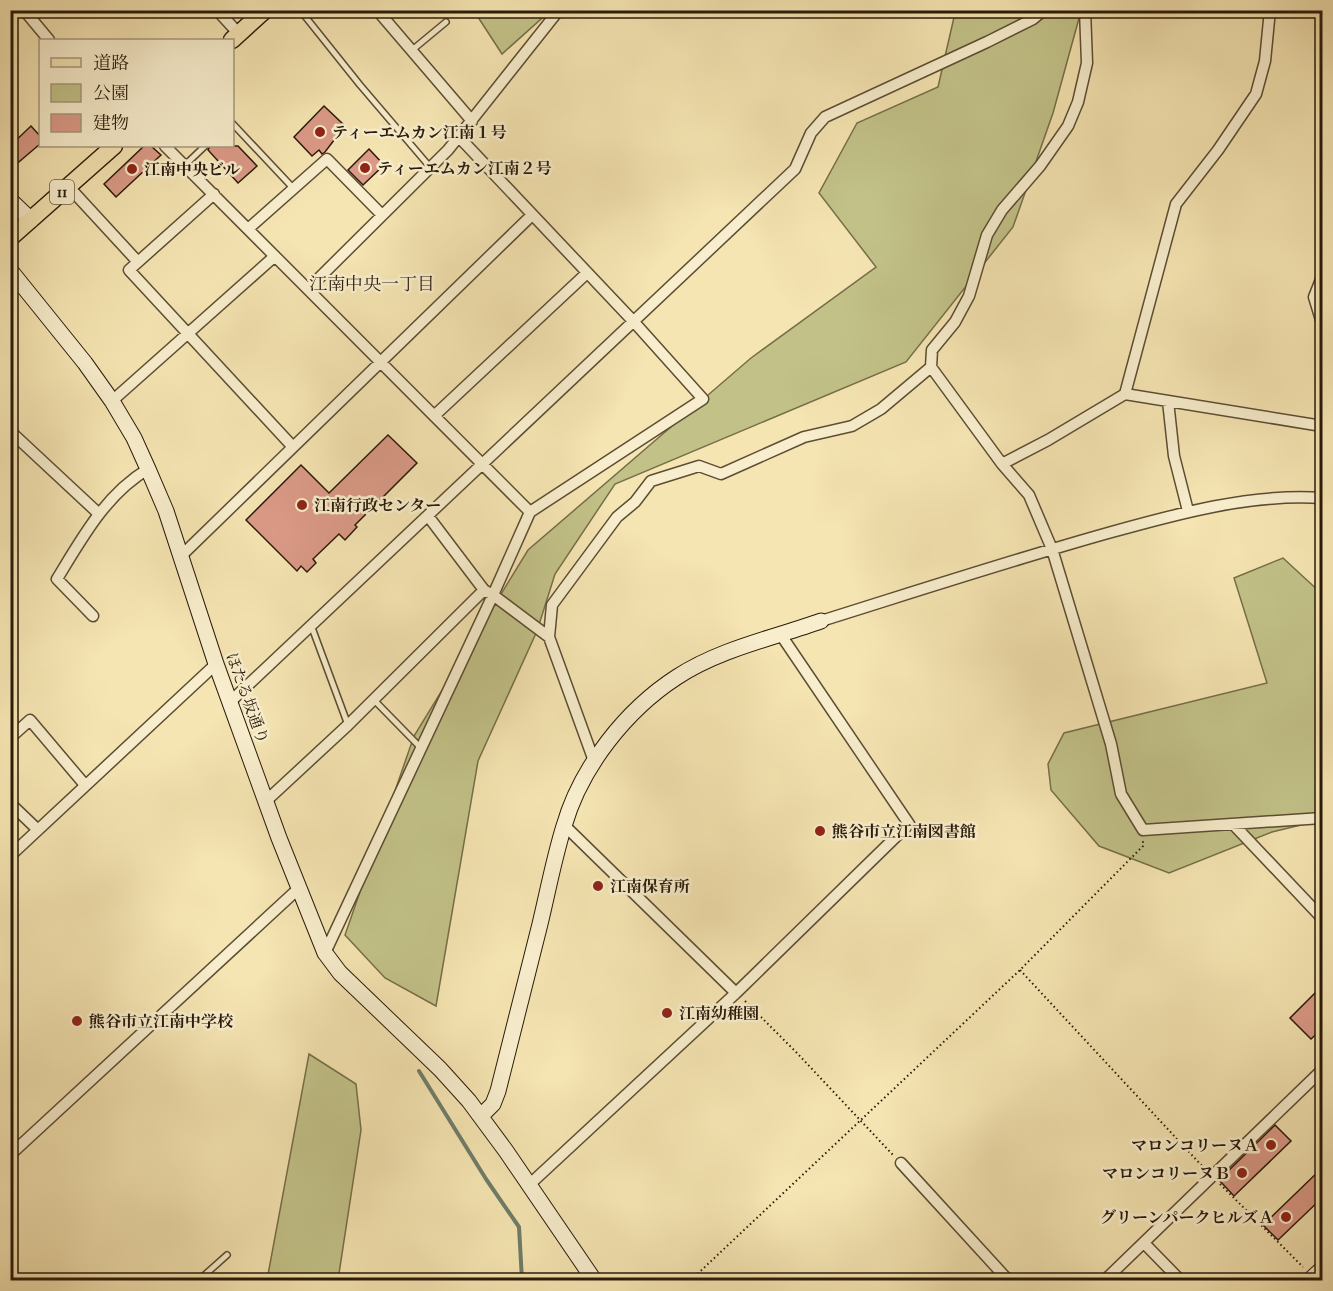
<svg xmlns="http://www.w3.org/2000/svg" width="1333" height="1291" font-family="'IM FELL French Canon','Noto Serif JP',serif">
<rect width="100%" height="100%" fill="#f5e5b2"/>
<filter id="stains"><feTurbulence type="fractalNoise" baseFrequency=".00333" numOctaves="4"/><feColorMatrix values="0 0 0 0 .2 0 0 0 0 .09 0 0 0 0 .02 0 0 0 .5 -.17"/></filter>
<radialGradient id="worn" r=".72"><stop offset=".6" stop-color="#630" stop-opacity="0"/><stop offset="1" stop-color="#630" stop-opacity=".3"/></radialGradient>
<path fill="#c2c288" stroke="#766e49" stroke-width="1.5" d="M 474,11 L 550,11 L 502,54 Z
M 952,11 L 1081,11 L 1053,113 L 1013,227 L 906,362 L 615,484 L 555,574 L 537,631 L 478,761 L 436,1006 L 385,978 L 345,935 L 414,736 L 528,550 L 751,358 L 876,267 L 819,193 L 857,123 L 938,87 L 955,13 Z
M 1283,558 L 1322,594 L 1322,820 L 1272,832 L 1169,873 L 1099,846 L 1051,790 L 1048,764 L 1064,733 L 1267,683 L 1234,578 Z
M 309,1054 L 356,1084 L 361,1130 L 338,1280 L 267,1280 Z"/>
<g fill="none" stroke-linecap="round" stroke-linejoin="round">
<path stroke="#6f7d69" stroke-width="4" d="M 419,1071 L 486,1179 L 519,1227 L 522,1280"/>
</g>
<path fill="#db9a87" stroke="#291a0a" stroke-width="1.5" d="M 324,106 L 344,125 L 339,129 L 341,131 L 325,152 L 322,154 L 319,150 L 312,156 L 294,137 Z
M 31,126 L 40,136 L 40,144 L 14,166 L 10,159 L 10,146 Z
M 144,146 L 151,146 L 161,155 L 116,197 L 104,184 Z
M 210,146 L 238,146 L 257,166 L 238,183 L 208,150 Z
M 369,149 L 384,165 L 363,185 L 348,170 Z
M 388,435 L 417,463 L 355,525 L 357,527 L 345,540 L 339,534 L 313,559 L 316,563 L 307,572 L 301,566 L 297,571 L 246,520 L 301,465 L 329,493 Z
M 1315,993 L 1323,1001 L 1323,1028 L 1311,1039 L 1290,1018 Z
M 1275,1125 L 1291,1141 L 1234,1196 L 1219,1180 Z
M 1323,1167 L 1323,1197 L 1278,1240 L 1263,1225 Z"/>
<g fill="none" stroke-linecap="round" stroke-linejoin="round">
<g stroke="#5c4d34" stroke-width="8">
<path id="lane" d="M 300,10 L 360,85 L 430,167
M 411,51 L 446,22
M 232,123 L 294,189
M 185,165 L 205,146
M 311,625 L 348,725
M 374,700 L 421,748
M 199,1280 L 227,1255"/>
</g>
<g stroke="#5c4d34" stroke-width="13">
<path id="street" d="M 24,10 L 49,40
M 217,10 L 239,34
M 377,10 L 472,121
M 1085,10 L 1087,63 L 1078,102 L 1068,126 L 1040,166 L 1002,210 L 987,235 L 969,296 L 955,322 L 932,350 L 931,367 L 1002,464 L 1029,495 L 1052,549 L 1111,744 L 1121,794 L 1143,830 L 1322,818
M 10,14 L 14,10
M 165,146 L 530,512 L 703,399 L 634,322 L 459,137
M 68,186 L 138,262
M 214,194 L 129,270 L 293,447
M 248,229 L 327,159 L 382,215
M 1322,277 L 1314,297 L 1322,323
M 308,289 L 448,150 L 559,10
M 1125,394 L 1322,426
M 112,401 L 275,256
M 1168,401 L 1174,456 L 1188,511
M 435,415 L 587,273
M 10,431 L 98,513
M 1002,464 L 1048,440 L 1125,394 L 1176,204 L 1218,150 L 1256,94 L 1265,61 L 1270,10
M 428,516 L 484,590 L 493,595 L 549,637
M 181,556 L 532,215
M 93,616 L 57,579 C 82,538 106,494 148,469
M 821,621 C 917,591 1012,560 1108,533 C 1176,514 1252,493 1322,498
M 230,702 L 795,169 L 811,133 L 825,117 L 987,42 L 1033,19 L 1044,10
M 10,738 L 30,720 L 85,785
M 594,761 L 549,637 L 552,605 L 617,517 L 635,502 L 651,481 L 699,466 L 721,474 L 804,437 L 852,426 L 881,409 L 931,367
M 266,801 L 348,725 L 484,590
M 14,807 L 38,830
M 1233,824 L 1322,918
M 564,825 L 736,993
M 10,856 L 216,664
M 325,953 L 493,595 L 530,512
M 10,1155 L 298,889
M 901,1163 L 1008,1280
M 529,1185 L 736,993 L 909,824 L 781,635
M 1144,1243 L 1180,1280
M 1105,1280 L 1322,1070"/>
</g>
<g stroke="#291a0a" stroke-width="17">
<path id="secondary" d="M 10,200 L 31,220
M 10,270 L 85,363 L 112,401 L 134,438 L 148,469 L 166,511 L 216,664 L 279,838 L 325,953 L 340,973 L 440,1069 L 469,1101 L 506,1151 L 594,1280
M 481,1116 L 493,1104 L 498,1091 C 512,1035 526,980 540,924 C 548,891 554,858 564,826 C 581,767 626,710 677,677 C 720,649 773,638 821,621
M 1310,1280 L 1322,1269"/>
</g>
<g stroke="#291a0a" stroke-width="19">
<path id="primary" d="M 232,40 L 265,10
M 10,238 L 114,146"/>
</g>
<path stroke="#291a0a" stroke-width="2" stroke-dasharray="1.5 3" stroke-linecap="butt" d="M 1020,970 L 1203,1167
M 745,1001 L 796,1052 L 893,1155
M 1220,1184 L 1303,1267
M 691,1280 L 1020,970 L 1143,846 L 1143,840"/>
<use href="#lane" stroke="#f8eecd" stroke-width="5"/>
<use href="#street" stroke="#f8eecd" stroke-width="10"/>
<use href="#secondary" stroke="#f8eecd" stroke-width="15"/>
<use href="#primary" stroke="#f5e5b2" stroke-width="16"/>
</g>
<g fill="#8f2418" stroke="#f8eecd" stroke-width="2">
<circle cx="320" cy="132" r="6"/>
<circle cx="365" cy="168" r="6"/>
<circle cx="132" cy="169" r="6"/>
<circle cx="302" cy="505" r="6"/>
<circle cx="820" cy="831" r="6"/>
<circle cx="598" cy="886" r="6"/>
<circle cx="667" cy="1013" r="6"/>
<circle cx="77" cy="1021" r="6"/>
<circle cx="1271" cy="1145" r="6"/>
<circle cx="1242" cy="1173" r="6"/>
<circle cx="1286" cy="1217" r="6"/>
</g>
<g text-anchor="middle" stroke-width="5" stroke-linejoin="round" paint-order="stroke">
<rect fill="#f8eecd" stroke="#675a44" stroke-width="1.5" x="50" y="180" width="24" height="24" rx="4.5"/>
<g font-size="15" font-weight="bold" fill="#291a0a">
<text x="62" y="197">11</text>
</g>
<g font-size="16" font-weight="bold" fill="#291a0a" stroke="#f8eecd" text-anchor="start">
<text x="332" y="138">ティーエムカン江南１号</text>
<text x="377" y="174">ティーエムカン江南２号</text>
<text x="144" y="175">江南中央ビル</text>
<text x="314" y="511">江南行政センター</text>
<text x="832" y="837">熊谷市立江南図書館</text>
<text x="610" y="892">江南保育所</text>
<text x="679" y="1019">江南幼稚園</text>
<text x="89" y="1027">熊谷市立江南中学校</text>
<text x="1259" y="1151" text-anchor="end">マロンコリーヌＡ</text>
<text x="1230" y="1179" text-anchor="end">マロンコリーヌＢ</text>
<text x="1274" y="1223" text-anchor="end">グリーンパークヒルズＡ</text>
</g>
<g font-size="16" fill="#291a0a" stroke="#f8eecd">
<text transform="translate(248 698) rotate(70)" y="6">ほたる坂通り</text>
</g>
<g font-size="18" fill="#291a0a" stroke="#f8eecd">
<text x="372" y="290">江南中央一丁目</text>
</g>
</g>
<rect width="1333" height="1291" fill="none" stroke="#f5e5b2" stroke-width="36"/>
<rect x="12" y="12" width="1309" height="1267" fill="none" stroke="#291a0a" stroke-width="3"/>
<rect x="18" y="18" width="1297" height="1255" fill="none" stroke="#291a0a" stroke-width="1.5"/>
<rect x="39" y="39" width="195" height="108" fill="#f8eecd" stroke="#a5997f" stroke-width="1.5"/>
<rect x="51" y="58" width="30" height="9" fill="#f5e5b2" stroke="#a5997f" stroke-width="1.5"/>
<text x="93" y="69" font-size="18" fill="#291a0a">道路</text>
<rect x="51" y="84" width="30" height="18" fill="#c2c288" stroke="#a5997f" stroke-width="1.5"/>
<text x="93" y="99" font-size="18" fill="#291a0a">公園</text>
<rect x="51" y="114" width="30" height="18" fill="#db9a87" stroke="#a5997f" stroke-width="1.5"/>
<text x="93" y="129" font-size="18" fill="#291a0a">建物</text>
<rect width="100%" height="100%" filter="url(#stains)"/>
<rect width="100%" height="100%" fill="url(#worn)"/>
</svg>
